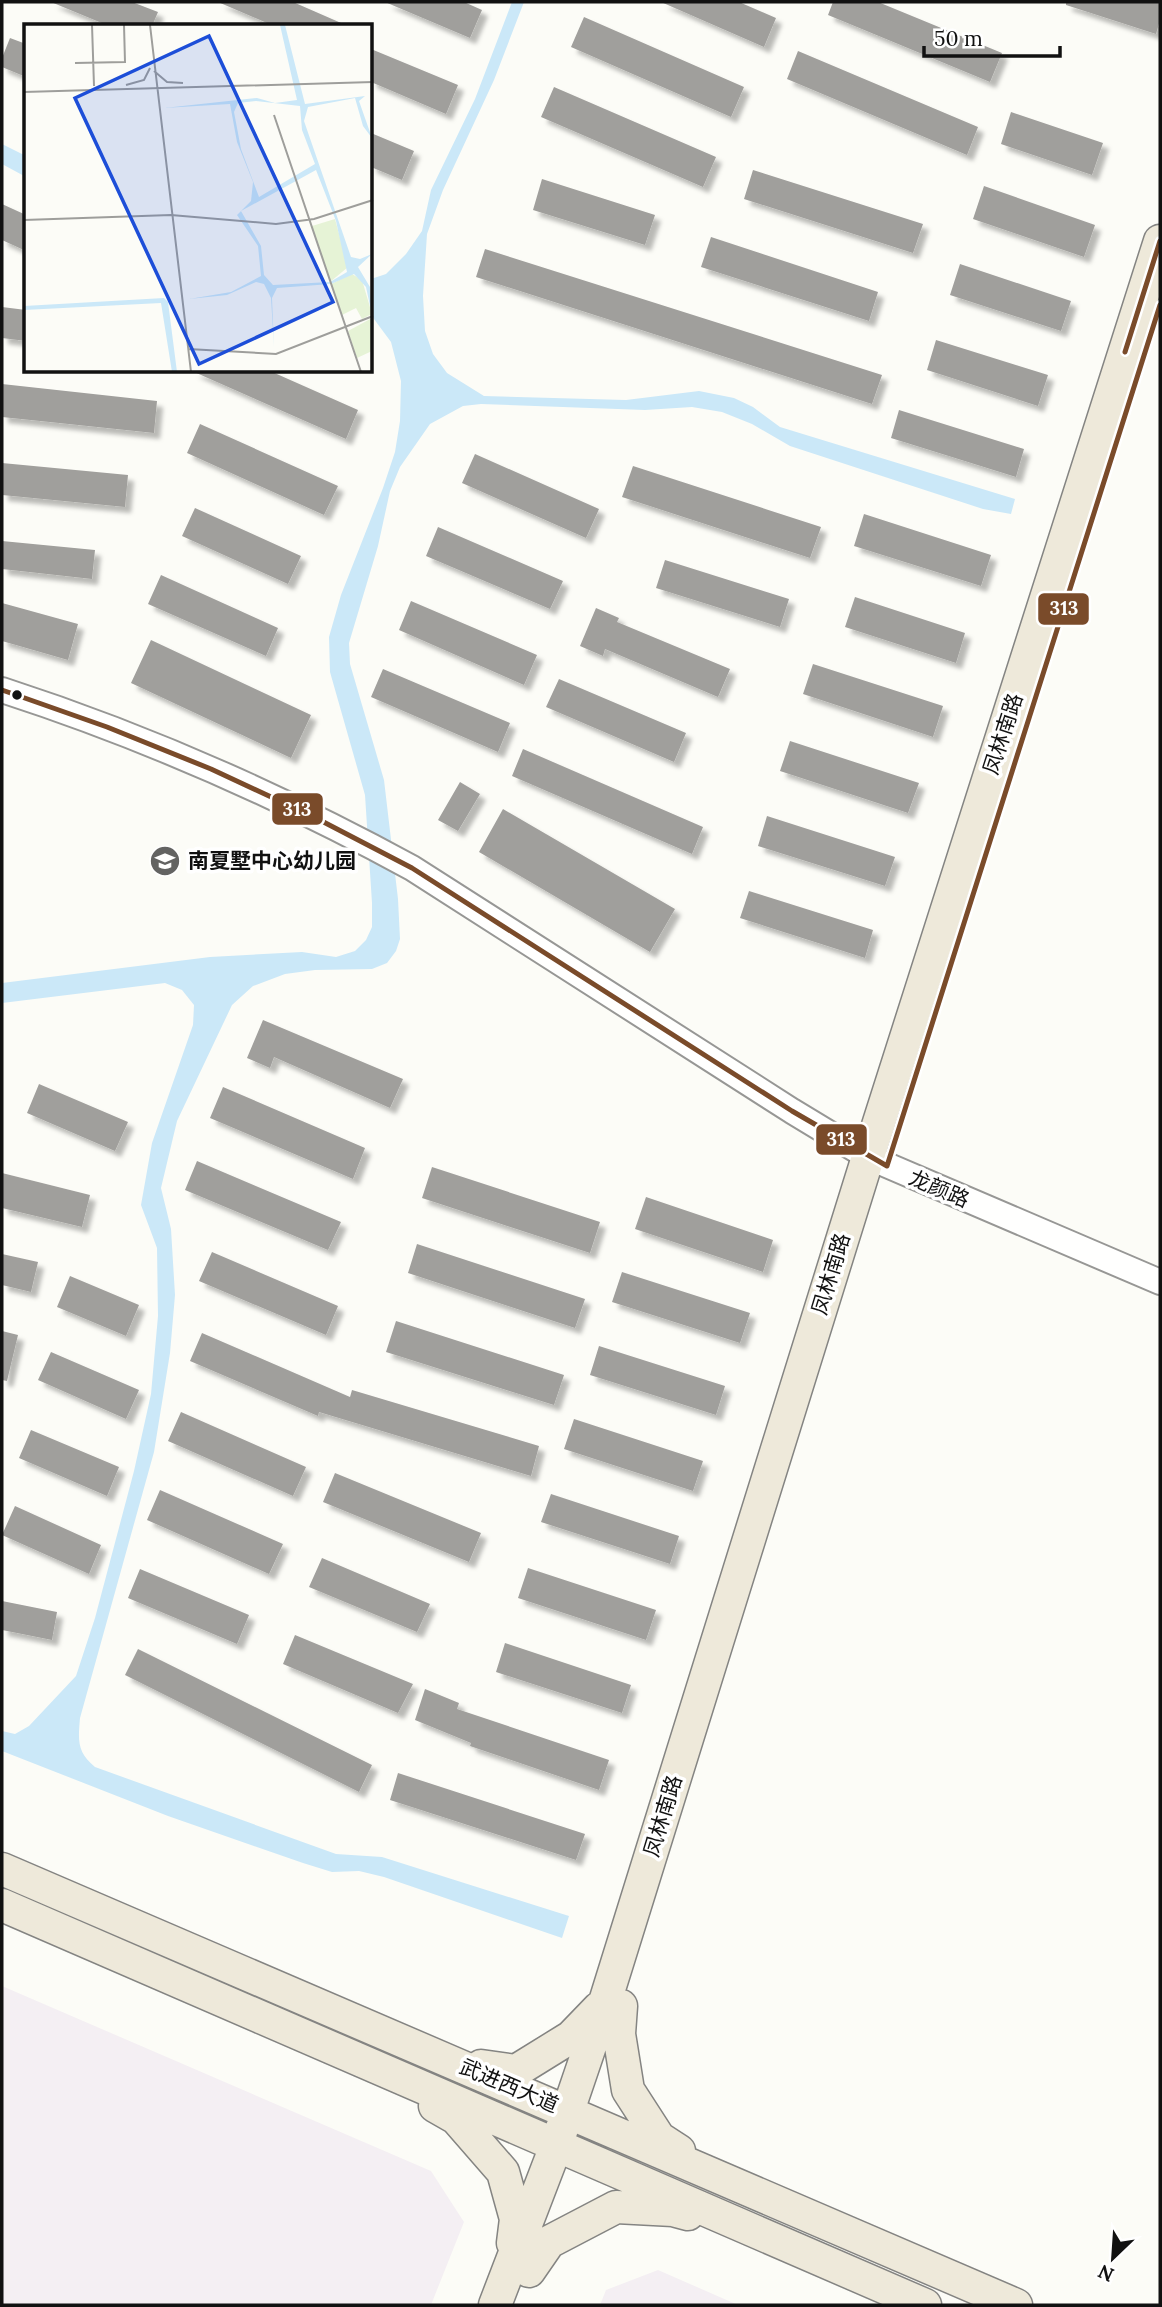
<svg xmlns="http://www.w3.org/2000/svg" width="1162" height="2307" font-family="Lora,'Noto Sans SC',serif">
<defs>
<filter id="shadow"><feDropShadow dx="6" dy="6" stdDeviation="2" flood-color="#0004"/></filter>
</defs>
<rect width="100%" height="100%" fill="#fcfcf7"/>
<path fill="#f4eff3" d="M 2,1986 L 431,2171 L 464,2222 L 431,2305 L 2,2305 Z
M 658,2270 L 738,2305 L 600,2305 L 606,2290 Z"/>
<path fill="#cbe8f8" d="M 512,2 L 524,2 L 494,80 L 443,190 L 427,234 L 423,296 L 425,331 L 433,354 L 447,373 L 484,396 L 626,400 L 699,391 L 734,398 L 753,407 L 780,427 L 1015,499 L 1011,514 L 983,509 L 790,446 L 752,424 L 722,412 L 692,407 L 645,410 L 481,404 L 463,406 L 430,424 L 400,467 L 390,491 L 378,546 L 349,643 L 350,664 L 384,780 L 398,899 L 400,939 L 396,951 L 387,963 L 372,969 L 315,970 L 285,974 L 253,986 L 232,1005 L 177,1121 L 161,1188 L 171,1229 L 175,1295 L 170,1353 L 154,1452 L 80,1718 C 78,1741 77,1752 95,1767 L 336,1854 L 382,1857 L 569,1916 L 562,1938 L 384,1877 L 359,1871 L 332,1872 L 303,1863 L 168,1816 L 2,1751 L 2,1731 L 15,1734 L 29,1726 L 76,1676 L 95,1618 L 134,1471 L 151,1394 L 158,1316 L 157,1248 L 141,1205 L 152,1143 L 193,1025 L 194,1005 L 182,990 L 165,983 L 2,1003 L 2,983 L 210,957 L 302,952 L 336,957 L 355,951 L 366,940 L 372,927 L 372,903 L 365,795 L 330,672 L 329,637 L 341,595 L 383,488 L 395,452 L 400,421 L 401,381 L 391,342 L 371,315 L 371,279 L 386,274 L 406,254 L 422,231 L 431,190 L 475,99 Z
M 2,144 L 26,156 L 26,177 L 2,164 Z"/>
<path fill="#a09f9c" filter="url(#shadow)" d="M 51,2 L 132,2 L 158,12 L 152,26 L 109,26 Z
M 218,2 L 293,2 L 348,26 L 274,26 Z
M 385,2 L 464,2 L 482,10 L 470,38 Z
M 661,2 L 739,2 L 776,18 L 764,47 Z
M 833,2 L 878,2 L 1002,53 L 990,82 L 828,15 Z
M 1066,2 L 1160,2 L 1160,20 L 1156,34 L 1066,5 Z
M 584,17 L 744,87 L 731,117 L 571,47 Z
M 10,38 L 26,44 L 26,77 L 2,67 L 2,58 Z
M 371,49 L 458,85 L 446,114 L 371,82 Z
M 798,51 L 978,127 L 967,155 L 787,79 Z
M 554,87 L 716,157 L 703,187 L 541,117 Z
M 1011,112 L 1103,143 L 1092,175 L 1001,144 Z
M 371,133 L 414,151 L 402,180 L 371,167 Z
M 753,170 L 923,224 L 913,253 L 744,199 Z
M 542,179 L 655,215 L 645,245 L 533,210 Z
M 984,186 L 1095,225 L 1084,257 L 973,219 Z
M 2,204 L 26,215 L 26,251 L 2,240 Z
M 711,237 L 878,292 L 869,321 L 701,267 Z
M 485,249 L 882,375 L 872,404 L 476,277 Z
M 960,264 L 1071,301 L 1061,331 L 950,295 Z
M 2,307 L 26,310 L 26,341 L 2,338 Z
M 936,340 L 1048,375 L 1038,406 L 927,370 Z
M 192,371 L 270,371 L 358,410 L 346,439 Z
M 2,384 L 157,401 L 154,433 L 2,417 Z
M 899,410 L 1024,449 L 1016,477 L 891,438 Z
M 200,424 L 338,486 L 324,515 L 187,453 Z
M 475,454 L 599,509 L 586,538 L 462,483 Z
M 2,463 L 128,475 L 125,507 L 2,495 Z
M 633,466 L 821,527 L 810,558 L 622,497 Z
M 195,508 L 301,556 L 288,584 L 182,536 Z
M 864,514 L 991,555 L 981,586 L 854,546 Z
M 438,527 L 563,581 L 550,609 L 426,556 Z
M 2,541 L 95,550 L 92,579 L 2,569 Z
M 665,560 L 789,599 L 780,627 L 656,588 Z
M 161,575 L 278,628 L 266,656 L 148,604 Z
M 855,597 L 965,633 L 956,663 L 845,627 Z
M 411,601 L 537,655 L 524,685 L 399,630 Z
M 2,603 L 78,624 L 68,660 L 2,641 Z
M 596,608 L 619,618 L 617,622 L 730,669 L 718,697 L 605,649 L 603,656 L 580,646 Z
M 151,640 L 311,715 L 291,758 L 131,683 Z
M 813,664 L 943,706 L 933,737 L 803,694 Z
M 383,669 L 510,723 L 498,752 L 371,697 Z
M 559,679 L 686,733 L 674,762 L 546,707 Z
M 790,741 L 919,783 L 908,813 L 780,771 Z
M 523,749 L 703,827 L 692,854 L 512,776 Z
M 460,782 L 480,794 L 458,831 L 438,820 Z
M 503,809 L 675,909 L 650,952 L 479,852 Z
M 767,816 L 895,857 L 885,886 L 758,846 Z
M 749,891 L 873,930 L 865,958 L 740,918 Z
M 263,1020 L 403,1079 L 390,1108 L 274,1057 L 270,1068 L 247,1058 Z
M 39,1084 L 128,1122 L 115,1151 L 27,1113 Z
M 223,1087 L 365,1148 L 353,1179 L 210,1118 Z
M 197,1161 L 341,1222 L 328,1250 L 185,1190 Z
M 432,1167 L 600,1222 L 590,1253 L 422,1198 Z
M 2,1173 L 90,1195 L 82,1227 L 2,1208 Z
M 646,1197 L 773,1240 L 763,1272 L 635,1229 Z
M 417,1244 L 585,1299 L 575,1328 L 408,1273 Z
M 212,1252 L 338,1306 L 326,1335 L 199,1281 Z
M 2,1254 L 38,1262 L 31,1292 L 2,1285 Z
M 622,1272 L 750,1313 L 740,1343 L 612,1302 Z
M 70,1276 L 139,1305 L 126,1336 L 57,1307 Z
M 396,1321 L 564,1375 L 554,1405 L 386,1352 Z
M 2,1331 L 18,1335 L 7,1381 L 2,1380 Z
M 202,1333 L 350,1397 L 352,1390 L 539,1446 L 531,1476 L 319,1412 L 318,1416 L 190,1361 Z
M 599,1346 L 725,1386 L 716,1415 L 590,1375 Z
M 51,1352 L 139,1390 L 126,1419 L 38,1380 Z
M 181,1412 L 306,1467 L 293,1496 L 168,1441 Z
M 574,1419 L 703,1461 L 693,1491 L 564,1449 Z
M 31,1430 L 119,1467 L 107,1496 L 19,1458 Z
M 335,1473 L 481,1533 L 469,1562 L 323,1502 Z
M 160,1490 L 283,1544 L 269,1574 L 147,1520 Z
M 551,1494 L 679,1536 L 670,1564 L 541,1522 Z
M 15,1506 L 101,1545 L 89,1574 L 2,1535 Z
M 322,1558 L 430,1604 L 417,1632 L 309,1587 Z
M 528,1568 L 656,1610 L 646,1640 L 518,1598 Z
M 140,1569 L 249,1615 L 237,1644 L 128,1598 Z
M 2,1601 L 57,1612 L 52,1640 L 2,1630 Z
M 295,1635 L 413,1684 L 398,1713 L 283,1664 Z
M 505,1643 L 631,1685 L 622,1713 L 496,1672 Z
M 138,1649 L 372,1765 L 359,1792 L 125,1675 Z
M 425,1689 L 459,1703 L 457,1709 L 609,1760 L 599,1790 L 470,1746 L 471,1743 L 415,1720 Z
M 398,1773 L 585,1834 L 576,1860 L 390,1800 Z"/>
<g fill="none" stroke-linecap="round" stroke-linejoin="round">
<g stroke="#979795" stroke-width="28">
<path id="minor" d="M 2,690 C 144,736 280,796 412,868 L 792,1111 L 868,1157 L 1160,1282"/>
</g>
<g stroke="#848482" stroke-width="35">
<path id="major" d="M 2,1869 L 1016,2305
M 2,1905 L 925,2305
M 621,2006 L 619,2034 L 628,2090 L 659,2138 L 679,2151
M 481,2066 L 516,2071 L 571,2037 L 599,2008
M 435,2106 L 456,2118 L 503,2172 L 516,2219 L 513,2243
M 529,2271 L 549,2242 L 616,2207 L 673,2210 L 688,2214
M 495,2305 L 556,2146 L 605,2002 L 868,1157 L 1160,241"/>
</g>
<use href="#minor" stroke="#fffffe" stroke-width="24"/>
<use href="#major" stroke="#eee9da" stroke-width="32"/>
<g stroke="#fff" stroke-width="10">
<path id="bus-1" d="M 1125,352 L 1160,241
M 2,690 L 107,727 L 211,769 L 312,816 L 412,868 L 792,1111 L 887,1166 L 1160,305"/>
</g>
<use href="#bus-1" stroke="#7a4b2a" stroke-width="5"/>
</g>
<defs>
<g id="school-disc" transform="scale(1.575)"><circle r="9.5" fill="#636362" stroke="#fff"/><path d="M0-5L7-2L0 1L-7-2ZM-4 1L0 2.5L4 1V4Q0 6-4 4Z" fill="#fff"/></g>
</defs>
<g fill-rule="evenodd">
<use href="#school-disc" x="165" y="861"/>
</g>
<circle fill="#111" stroke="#fff" stroke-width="2.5" cx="17" cy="695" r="6"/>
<g text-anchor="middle" stroke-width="7" stroke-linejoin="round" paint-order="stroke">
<g font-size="21" fill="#111" stroke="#fff">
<text transform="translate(1003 734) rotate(-72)" y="7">凤林南路</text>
<text transform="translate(939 1189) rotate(23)" y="7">龙颜路</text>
<text transform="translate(831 1274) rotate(-73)" y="7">凤林南路</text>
<text transform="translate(663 1816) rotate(-73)" y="7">凤林南路</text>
<text transform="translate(509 2086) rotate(23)" y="7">武进西大道</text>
</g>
<g font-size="21" font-weight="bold" fill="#111" stroke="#fff" text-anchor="start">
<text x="188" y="868">南夏墅中心幼儿园</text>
</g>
</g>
<g transform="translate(24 24)">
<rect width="348" height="348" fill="#fcfcf7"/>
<path d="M 311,195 L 324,243 L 306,258 L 288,202 ZM 328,250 L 338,256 L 348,290 L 338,295 L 332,284 L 318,291 L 307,260 ZM 348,294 L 348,327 L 333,334 L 324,307 Z" fill="#e6f3d6"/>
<path d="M 256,1 L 261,1 L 281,80 L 341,72 L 335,77 L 348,114 L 339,102 L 331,74 L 284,83 L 280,97 L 327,233 L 336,235 L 348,230 L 334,243 L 346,263 L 348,291 L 342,263 L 330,250 L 307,260 L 253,264 L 248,274 L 250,324 L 247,274 L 240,260 L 232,258 L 203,271 L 165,275 L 207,268 L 237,252 L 234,222 L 213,191 L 227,177 L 229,158 L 213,118 L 206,80 L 140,84 L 233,74 L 251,79 L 273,76 ZM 232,77 L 276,82 L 278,106 L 291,140 L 235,173 L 217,125 L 210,88 L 214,79 ZM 292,146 L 312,197 L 323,248 L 306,258 L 249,261 L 240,251 L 237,222 L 217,187 ZM 140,274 L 144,278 L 153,348 L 148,348 L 137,279 L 0,286 L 0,282 Z" fill="#cbe8f8" fill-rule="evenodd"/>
<path fill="none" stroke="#9e9e9b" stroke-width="2" d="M 68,1 L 70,62M 126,1 L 167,348M 51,39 L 101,38 L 100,1M 130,47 L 143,58 L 159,59M 102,61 L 120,56 L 126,44M 0,68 L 349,58M 250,91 L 337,348M 0,196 L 147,191 L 252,200 L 290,195 L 349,176M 164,325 L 252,330 L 349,292"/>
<path fill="#1d4ed8" fill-opacity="0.15" stroke="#1d4ed8" stroke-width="3.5" d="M 185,12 L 309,278 L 175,340 L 51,74 Z"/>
<rect width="348" height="348" fill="none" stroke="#111" stroke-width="3.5"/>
</g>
<g stroke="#fff" stroke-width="2.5">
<rect x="1037" y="592" width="53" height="34" rx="7" fill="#7a4b2a"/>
<rect x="271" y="792" width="53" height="34" rx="7" fill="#7a4b2a"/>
<rect x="815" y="1123" width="53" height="33" rx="7" fill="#7a4b2a"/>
</g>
<g font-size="19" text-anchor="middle" font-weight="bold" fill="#fff">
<text x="1064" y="615">313</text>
<text x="297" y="816">313</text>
<text x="841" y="1146">313</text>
</g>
<rect width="1162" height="2307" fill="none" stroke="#111111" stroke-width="7"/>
<g transform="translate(1113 2258) rotate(205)" stroke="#ffffff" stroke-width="5" paint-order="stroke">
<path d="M0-5L12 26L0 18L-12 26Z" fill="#111111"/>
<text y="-10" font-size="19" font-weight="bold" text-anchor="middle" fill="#111111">N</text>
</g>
<path d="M924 46v10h136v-10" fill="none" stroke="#111111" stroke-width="3.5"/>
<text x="934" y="46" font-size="21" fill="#111111" stroke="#ffffff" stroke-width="5" paint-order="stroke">50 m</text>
</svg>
